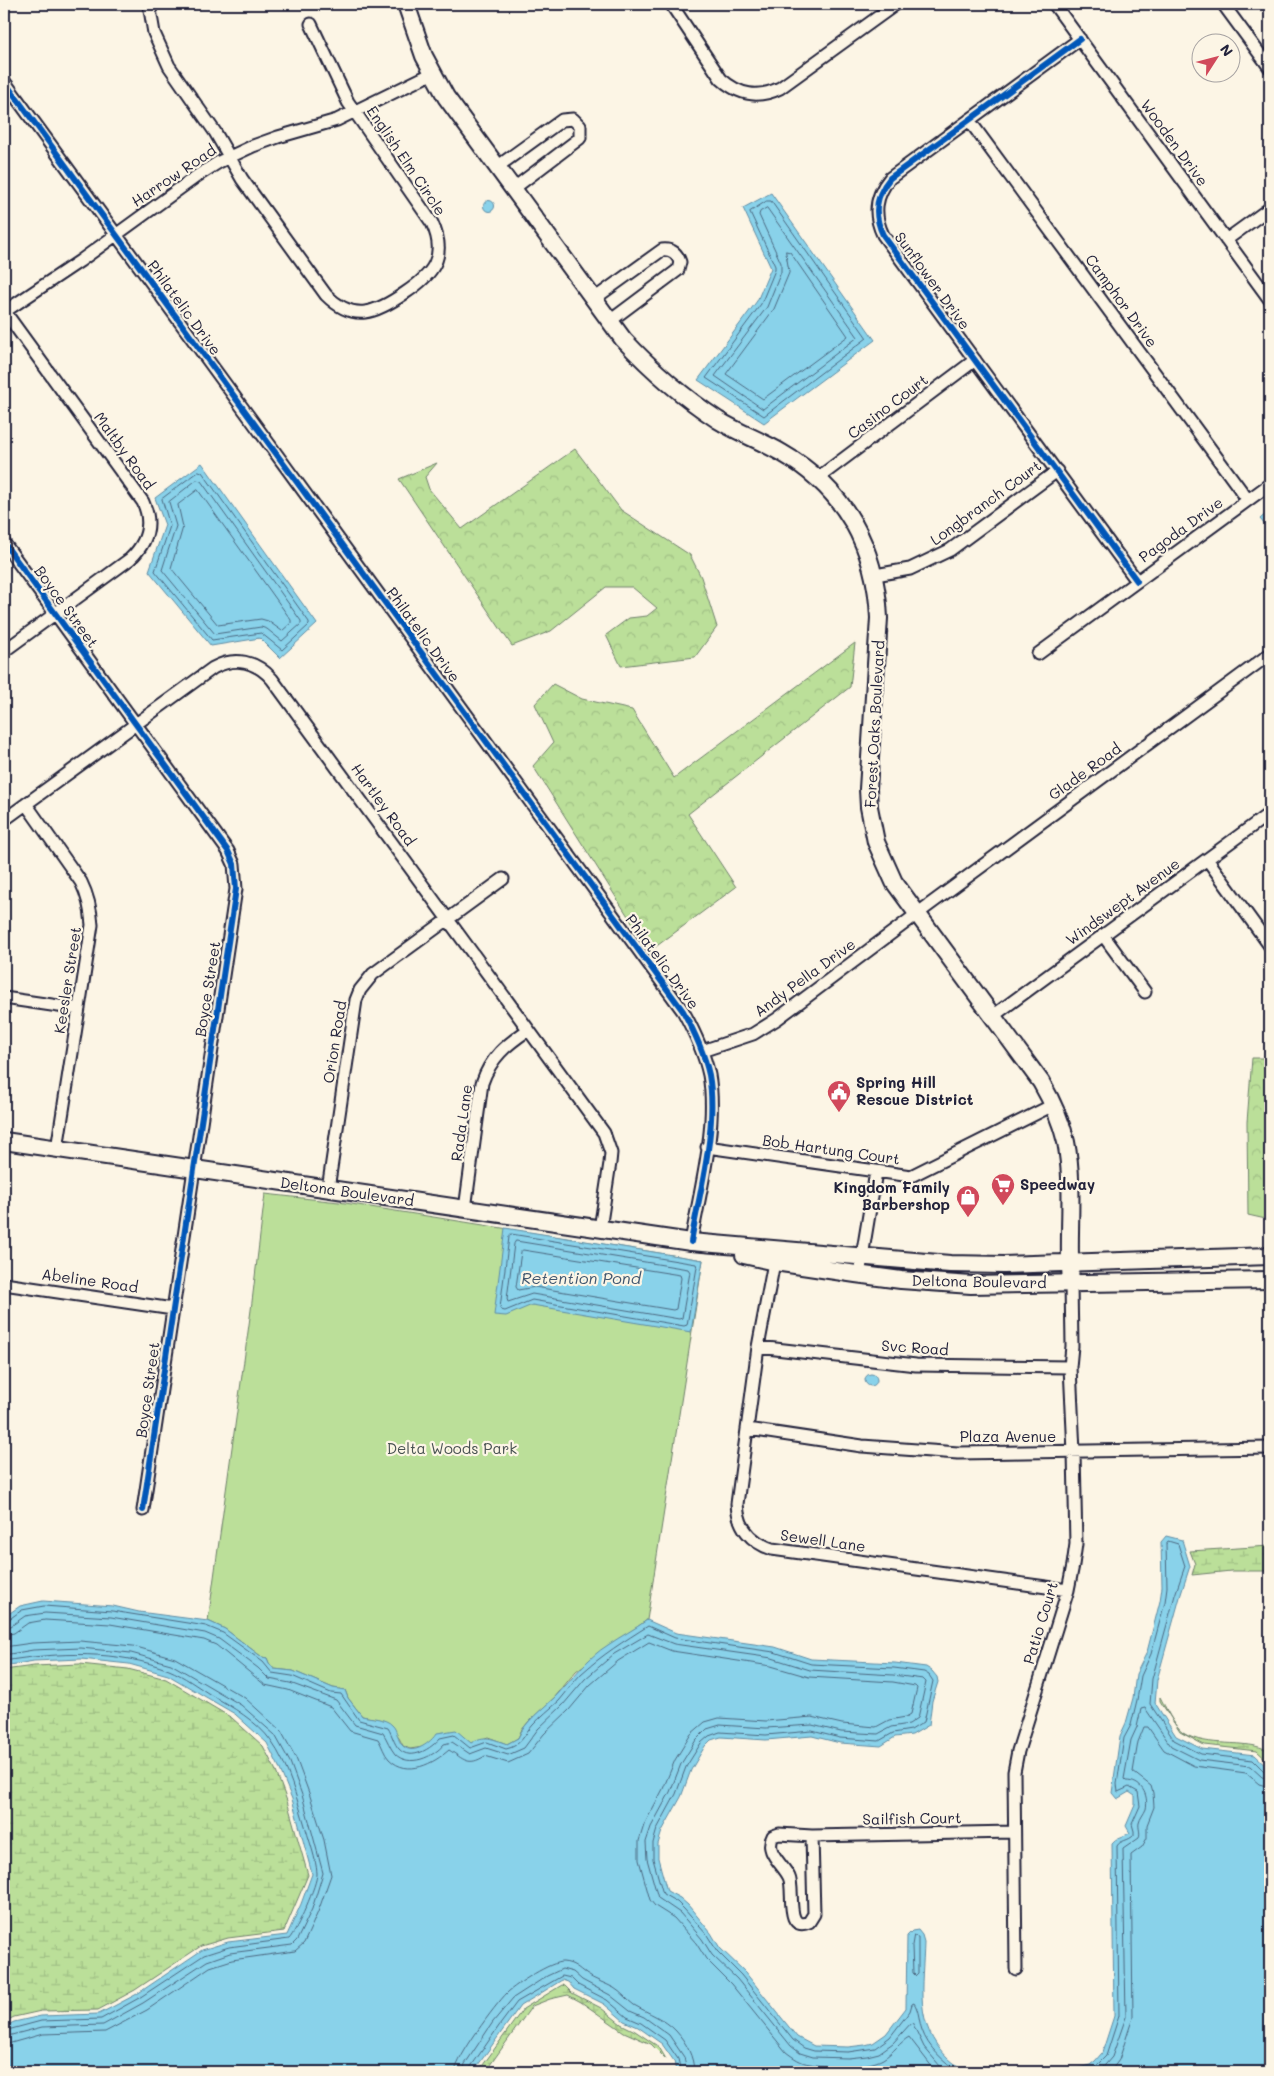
<svg xmlns="http://www.w3.org/2000/svg" width="1274" height="2076" font-family="Mali,sans-serif">
<defs>
<pattern id="forest-crowns" width="20" height="18" patternUnits="userSpaceOnUse" patternTransform="scale(1.25)"><rect width="20" height="18" fill="#bbdf99"/><path d="M2 6a3 3 0 1 1 6 0M12 15a3 3 0 1 1 6 0" fill="none" stroke="#a0bf85"/></pattern>
<pattern id="wetland-marsh" width="20" height="14" patternUnits="userSpaceOnUse" patternTransform="scale(1.25)"><rect width="20" height="14" fill="#bbdf99"/><path d="M1 5h8M5 5V1M11 12h8M15 12V8" fill="none" stroke="#a0bf85"/></pattern>
</defs>
<rect width="100%" height="100%" fill="#fcf5e5"/>
<filter id="ink" filterUnits="userSpaceOnUse"><feTurbulence type="fractalNoise" baseFrequency=".02" numOctaves="2"/><feDisplacementMap in="SourceGraphic" scale="10" xChannelSelector="R" yChannelSelector="G"/><feConvolveMatrix kernelMatrix="1 2 1 2 8 2 1 2 1" color-interpolation-filters="sRGB"/></filter>
<g filter="url(#ink)">
<path fill="url(#forest-crowns)" stroke="#6e806a" d="M 575,449 L 621,510 L 690,555 L 701,577 L 717,627 L 695,657 L 621,666 L 606,635 L 629,618 L 647,616 L 657,608 L 632,587 L 606,587 L 551,631 L 512,646 L 399,479 L 437,463 L 425,477 L 429,489 L 462,529 Z
M 855,643 L 850,687 L 688,814 L 736,887 L 650,951 L 533,766 L 553,743 L 535,704 L 553,684 L 582,699 L 632,710 L 674,778 Z
M 1252,1058 L 1270,1058 L 1270,1220 L 1248,1215 L 1247,1122 Z"/>
<path fill="url(#wetland-marsh)" stroke="#6e806a" d="M 1270,1546 L 1270,1571 L 1231,1571 L 1192,1575 L 1195,1564 L 1190,1551 Z
M 80,1664 L 128,1669 L 166,1679 L 232,1718 L 263,1746 L 275,1769 L 287,1801 L 308,1875 L 284,1931 L 228,1938 L 201,1946 L 135,1990 L 98,2010 L 41,2011 L 14,2017 L 4,2022 L 4,1670 L 34,1666 Z
M 1160,1697 C 1165,1706 1174,1727 1183,1733 C 1209,1749 1243,1738 1270,1751 L 1270,1763 L 1257,1751 L 1204,1745 L 1180,1732 L 1160,1701 Z
M 562,1985 L 565,1986 L 572,1993 L 601,2008 L 621,2024 L 635,2031 L 659,2047 L 666,2059 L 651,2044 L 624,2032 L 581,2002 L 568,1995 L 550,1999 L 532,2006 L 485,2072 L 478,2072 L 523,2009 Z"/>
<path fill="#bbdf99" stroke="#6e806a" d="M 265,1194 L 339,1202 L 703,1260 L 647,1620 L 576,1671 L 555,1697 L 529,1721 L 521,1731 L 518,1738 L 507,1744 L 488,1737 L 471,1743 L 432,1741 L 423,1747 L 410,1749 L 403,1746 L 399,1738 L 382,1720 L 362,1716 L 348,1698 L 345,1690 L 333,1688 L 293,1671 L 274,1669 L 269,1663 L 267,1658 L 262,1657 L 225,1629 L 208,1621 L 251,1310 Z"/>
<path fill="#89d2ea" stroke="#608ca4" d="M 771,193 L 875,340 L 764,423 L 698,380 L 757,301 L 771,268 L 743,208 Z
M483.5 206a5.5 5.5 0 1 1 11 0a5.5 5.5 0 1 1-11 0Z
M 202,463 L 317,624 L 280,658 L 260,638 L 211,646 L 149,571 L 165,525 L 155,498 Z
M 1270,510 L 1270,531 L 1260,519 Z
M 505,1228 L 703,1260 L 691,1332 L 532,1305 L 506,1316 L 494,1315 Z
M865 1380a6 6 0 1 1 12 0a6 6 0 1 1-12 0Z
M 1166,1536 L 1182,1540 L 1190,1566 L 1180,1597 L 1157,1680 L 1155,1703 L 1176,1736 L 1202,1749 L 1255,1755 L 1270,1769 L 1270,2072 L 1053,2072 L 1068,2071 L 1090,2065 L 1095,2061 L 1102,2053 L 1114,2016 L 1112,1843 C 1117,1837 1123,1837 1130,1833 L 1126,1826 L 1135,1805 L 1135,1796 L 1129,1792 L 1117,1799 L 1112,1793 L 1120,1736 L 1126,1723 L 1133,1698 L 1136,1674 L 1147,1652 L 1160,1601 L 1162,1587 L 1161,1542 Z
M 43,1601 L 113,1606 L 139,1612 L 208,1621 L 225,1629 L 262,1657 L 267,1658 L 269,1663 L 274,1669 L 293,1671 L 333,1688 L 345,1690 L 348,1698 L 362,1716 C 370,1718 386,1718 392,1725 C 398,1730 397,1741 403,1746 C 414,1756 431,1742 437,1733 L 456,1730 L 471,1743 C 484,1734 493,1739 507,1744 L 518,1738 C 525,1721 543,1709 556,1696 C 573,1678 587,1658 608,1645 C 621,1636 635,1629 647,1620 L 676,1633 L 775,1647 L 811,1659 L 895,1663 L 926,1667 L 932,1671 L 937,1677 L 938,1682 L 932,1701 L 929,1725 L 912,1735 L 895,1737 L 881,1746 L 840,1743 L 812,1736 L 766,1740 L 721,1737 L 711,1740 L 705,1746 L 691,1770 L 681,1797 L 662,1831 L 658,1844 L 658,1858 L 667,1891 L 680,1898 L 688,1905 L 711,1933 L 720,1948 L 745,1972 L 797,2037 L 814,2046 L 848,2047 L 865,2045 L 873,2043 L 886,2034 L 906,2008 L 907,1936 L 912,1931 L 918,1930 L 922,1935 L 924,1942 C 923,1986 913,2024 948,2058 C 953,2063 961,2068 966,2072 L 676,2072 L 674,2061 L 662,2044 L 638,2027 L 624,2021 L 604,2004 L 574,1989 L 568,1982 L 562,1980 L 520,2006 L 473,2072 L 4,2072 L 4,2027 L 14,2022 L 41,2016 L 99,2014 L 137,1994 L 202,1950 L 228,1942 L 287,1935 L 301,1904 L 312,1874 L 292,1799 L 279,1767 L 267,1743 L 235,1714 L 168,1675 L 129,1664 L 81,1659 L 34,1661 L 4,1666 L 4,1617 L 20,1606 Z"/>
<g fill="none" stroke-linecap="round" stroke-linejoin="round">
<path stroke="#4b6881" stroke-width="1" d="M 767,201 L 771,201 L 867,338 L 764,416 L 706,378 L 761,304 L 775,270 L 775,266 L 750,212 Z
M 767,208 L 858,337 L 763,409 L 715,376 L 767,307 L 781,272 L 781,263 L 759,215 L 760,212 Z
M 786,251 L 790,252 L 848,336 L 763,399 L 726,374 L 774,309 L 789,273 Z
M 199,471 L 202,472 L 309,622 L 309,625 L 282,650 L 261,633 L 212,640 L 155,571 L 170,526 L 162,499 Z
M 197,480 L 201,481 L 301,621 L 301,624 L 282,641 L 267,629 L 261,627 L 215,634 L 162,570 L 176,526 L 169,502 Z
M 198,490 L 291,620 L 291,623 L 282,631 L 268,621 L 261,619 L 218,625 L 171,568 L 183,527 L 178,505 Z
M 511,1234 L 696,1264 L 697,1267 L 687,1325 L 684,1326 L 532,1300 L 505,1311 L 501,1310 L 500,1308 L 509,1237 Z
M 516,1241 L 688,1269 L 690,1272 L 682,1318 L 679,1319 L 532,1294 L 508,1302 L 507,1299 L 514,1244 Z
M 523,1250 L 680,1275 L 681,1278 L 676,1309 L 673,1310 L 535,1287 L 518,1290 L 516,1287 L 521,1252 Z
M 4,1621 L 8,1620 L 22,1610 L 44,1606 L 112,1611 L 206,1626 L 223,1633 L 263,1662 L 272,1673 L 292,1676 L 331,1693 L 341,1694 L 359,1720 L 388,1728 C 392,1734 394,1744 399,1749 C 411,1762 432,1748 440,1738 L 454,1735 L 470,1748 L 487,1742 L 506,1749 C 521,1746 524,1735 533,1725 C 541,1716 550,1709 559,1701 C 567,1692 573,1682 581,1674 C 602,1655 624,1641 648,1626 L 675,1638 L 774,1652 L 811,1664 L 894,1668 L 924,1672 L 929,1675 L 933,1681 L 924,1722 L 911,1730 L 893,1733 L 879,1741 L 840,1738 L 812,1731 L 766,1735 L 720,1732 L 709,1736 L 701,1743 L 686,1767 L 676,1794 L 657,1829 L 653,1843 L 653,1859 L 663,1894 L 677,1902 L 684,1909 L 707,1935 L 717,1951 L 741,1975 L 793,2040 L 804,2048 L 814,2051 L 848,2052 L 875,2048 L 890,2037 L 910,2011 L 912,2004 L 914,2003 C 919,2010 919,2022 922,2030 C 928,2048 944,2061 958,2072
M 4,1627 L 11,1626 L 25,1616 L 45,1613 L 111,1617 L 205,1633 L 219,1639 L 258,1668 L 269,1679 L 290,1683 L 336,1700 L 355,1725 L 383,1733 C 387,1739 390,1748 395,1754 C 409,1768 434,1757 444,1744 L 452,1742 L 470,1754 L 486,1748 L 508,1755 L 524,1748 L 538,1729 L 563,1705 L 585,1679 L 614,1654 L 648,1634 L 674,1644 L 772,1658 L 810,1670 L 893,1675 L 923,1679 L 926,1682 L 918,1718 L 909,1724 L 891,1727 L 878,1734 L 841,1732 L 812,1725 L 766,1728 L 720,1725 L 707,1729 L 696,1740 L 681,1764 L 670,1792 L 651,1827 L 646,1842 L 647,1859 L 658,1898 L 680,1913 L 702,1939 L 712,1955 L 737,1979 L 791,2046 L 800,2053 L 813,2057 L 848,2058 L 867,2056 L 879,2053 L 893,2043 L 912,2022 L 924,2047 L 940,2066 L 948,2072
M 4,1635 L 14,1633 L 28,1623 L 45,1620 L 110,1624 L 204,1640 L 216,1645 L 265,1685 L 288,1690 L 331,1707 L 350,1731 L 378,1739 C 382,1745 384,1754 389,1759 C 408,1778 434,1763 449,1750 C 464,1759 468,1767 485,1756 L 508,1763 L 528,1754 L 544,1734 L 569,1710 L 590,1685 L 618,1661 L 649,1642 L 672,1651 L 771,1666 L 809,1677 L 893,1682 L 915,1686 L 917,1688 L 911,1714 L 906,1717 L 889,1720 L 876,1727 L 842,1724 L 812,1717 L 766,1721 L 719,1718 L 705,1722 L 691,1734 L 675,1760 L 663,1789 L 644,1825 L 639,1841 L 639,1860 L 650,1900 L 655,1906 L 674,1918 L 696,1943 L 706,1959 L 731,1984 L 786,2052 C 794,2058 801,2063 810,2064 C 828,2068 867,2068 883,2059 C 893,2053 900,2042 909,2037 L 936,2072
M 4,1647 L 32,1643 L 80,1641 L 133,1646 L 175,1658 L 245,1698 L 281,1731 L 296,1758 L 309,1793 L 324,1840 L 331,1875 L 318,1912 L 304,1943 L 295,1951 L 232,1960 L 210,1967 L 147,2010 L 105,2032 L 43,2034 L 4,2045
M 4,1655 L 33,1650 L 81,1648 L 131,1653 L 171,1664 L 241,1705 L 275,1735 L 290,1762 L 302,1795 L 323,1873 L 312,1909 L 297,1940 L 292,1945 L 230,1953 L 207,1961 L 143,2003 L 103,2025 L 42,2027 L 4,2037
M 4,1661 C 58,1652 117,1650 169,1670 C 184,1676 198,1687 211,1695 C 231,1706 258,1722 271,1741 C 289,1766 297,1800 306,1829 C 310,1843 316,1859 317,1873 C 318,1883 296,1932 289,1939 L 229,1947 L 204,1955 L 139,1998 L 101,2019 L 41,2021 L 4,2031
M 914,1936 L 918,1937 L 918,1974 L 916,1976 L 913,1973 L 912,1946 Z
M 455,2072 C 456,2058 495,2005 507,1993 C 516,1984 552,1961 563,1962 C 574,1963 578,1968 586,1974 C 594,1980 605,1983 614,1988 C 621,1992 627,2000 634,2005 C 648,2013 665,2019 676,2031 C 686,2042 694,2057 694,2072
M 463,2072 L 465,2064 L 493,2022 L 513,1998 L 547,1976 L 562,1969 L 573,1972 L 582,1980 L 610,1995 L 630,2011 L 644,2017 L 669,2035 L 684,2057 L 687,2072
M 469,2072 L 470,2068 L 499,2026 L 517,2002 L 562,1976 L 571,1978 L 578,1985 L 607,2000 L 627,2017 L 641,2023 L 665,2040 L 678,2059 L 681,2072
M 1082,2072 L 1093,2069 L 1106,2056 L 1119,2016 L 1117,1846 C 1120,1840 1129,1841 1134,1835 L 1134,1831 L 1132,1824 L 1140,1806 L 1138,1792 L 1129,1787 L 1118,1792 L 1117,1784 L 1124,1738 L 1131,1725 L 1137,1700 L 1141,1676 L 1151,1654 L 1165,1602 L 1167,1587 L 1166,1544 L 1168,1541 L 1178,1544 L 1185,1566 L 1175,1595 L 1152,1679 L 1150,1704 L 1174,1740 L 1201,1754 L 1253,1760 L 1265,1772 L 1270,1773
M 1099,2072 L 1112,2057 L 1126,2017 L 1123,1849 L 1139,1838 C 1141,1832 1138,1828 1139,1823 C 1140,1818 1144,1814 1146,1809 C 1149,1794 1141,1781 1126,1781 L 1124,1779 L 1131,1740 L 1137,1727 L 1141,1709 L 1145,1708 L 1171,1746 L 1199,1760 L 1250,1766 L 1262,1777 L 1270,1779
M 1110,2072 L 1119,2060 L 1133,2017 L 1131,1855 L 1142,1847 L 1147,1838 L 1147,1825 L 1154,1807 L 1153,1793 L 1151,1786 L 1133,1772 L 1138,1742 L 1144,1727 L 1148,1727 L 1164,1750 L 1194,1766 L 1246,1773 L 1259,1784 L 1270,1787"/>
<g stroke="#22223b" stroke-width="15">
<path id="minor" d="M 149,4 L 154,33 L 169,66 L 215,132 L 242,179 L 326,295 C 354,323 376,313 405,293 C 432,275 448,257 432,223 L 348,102 L 311,24
M 671,4 L 721,79 C 739,95 758,99 780,88 L 896,4
M 1054,4 L 1270,300
M 1223,4 L 1270,68
M 1080,39 L 890,178 C 875,196 873,214 883,235 L 1137,581
M 4,81 L 683,1011 C 694,1031 704,1052 709,1075 C 718,1126 700,1190 691,1242
M 969,120 L 1248,500
M 497,167 L 562,120 L 573,119 L 580,126 L 580,138 L 513,189
M 1226,240 L 1270,208
M 594,299 L 662,250 C 671,249 677,253 680,262 L 678,270 L 610,321
M 4,312 L 80,261 L 197,176 L 219,162 L 253,146 L 278,137 L 337,120 L 433,73
M 818,478 L 975,360
M 4,543 L 228,851 L 234,864 L 236,889 L 143,1510
M 875,575 L 910,569 L 950,550 L 1057,471
M 4,651 L 130,559 C 147,543 153,524 143,502 L 5,312
M 1038,654 L 1270,484
M 26,804 L 81,882 C 88,896 91,909 92,925 L 57,1149
M 4,820 L 213,668 C 235,656 256,661 272,679 L 604,1133 L 611,1153 L 610,1163 L 600,1229
M 1207,859 L 1270,946
M 1103,935 L 1145,992
M 4,998 L 79,1009
M 993,1016 L 1270,813
M 702,1051 L 753,1034 L 777,1019 L 929,905 L 1270,654
M 707,1147 L 911,1176 L 1053,1105
M 328,1189 L 356,1000 L 360,990 L 373,974 L 503,879
M 465,1209 L 482,1083 C 491,1057 506,1045 528,1030
M 775,1257 L 758,1347 L 737,1504 C 738,1527 751,1542 772,1549 L 1068,1590
M 859,1275 L 876,1172
M 4,1284 L 173,1309
M 758,1347 L 916,1365 L 1070,1367
M 748,1429 L 862,1446 L 958,1453 L 1270,1448
M 812,1836 L 814,1914 L 809,1922 C 784,1933 795,1889 789,1877 C 782,1863 764,1852 773,1836 L 779,1834 L 812,1836 L 1013,1832
M 1016,1969 L 1014,1772 L 1018,1751 L 1068,1590 L 1073,1565 L 1076,1544 L 1074,1452 L 1070,1367 L 1072,1346 L 1071,1283"/>
</g>
<g stroke="#22223b" stroke-width="20">
<path id="secondary" d="M 406,4 L 424,56 L 446,97 L 623,339 C 652,370 683,397 718,420 C 739,433 762,441 782,453 C 845,489 876,547 879,618 L 868,789 L 869,807 L 876,842 L 894,882 L 1041,1082 C 1052,1101 1061,1120 1066,1142 C 1075,1188 1067,1236 1071,1283
M 4,1141 L 691,1242 L 950,1264 L 1004,1265 L 1270,1256
M 744,1255 L 775,1262 L 856,1274 L 901,1280 L 971,1285 L 1270,1280"/>
</g>
<use href="#minor" stroke="#fcf5e5" stroke-width="11"/>
<use href="#secondary" stroke="#fcf5e5" stroke-width="16"/>
<g stroke="#fcf5e5" stroke-width="9">
<path id="cycleway" d="M 1080,39 L 890,178 C 875,196 873,214 883,235 L 1137,581
M 4,81 L 683,1011 C 694,1031 704,1052 709,1075 C 718,1126 700,1190 691,1242
M 4,543 L 228,851 L 234,864 L 236,889 L 143,1510"/>
</g>
<use href="#cycleway" stroke="#0057b8" stroke-width="6"/>
</g>
</g>
<defs>
<g id="civic-pin" transform="scale(1.25)"><path d="M0 17L-7.5 6A9.5 9.5 0 1 1 7.5 6Z" fill="#d1495b" stroke="#fcf5e5"/><path d="M-.6-6.5H3V-4.5H.6V-3L4-1V1h2V6H-6V1h2V-1L-.6-3ZM-1.2 2.5V6h2.4V2.5Z" fill="#fff"/></g>
<g id="supermarket-pin" transform="scale(1.25)"><path d="M0 17L-7.5 6A9.5 9.5 0 1 1 7.5 6Z" fill="#d1495b" stroke="#fcf5e5"/><path d="M-6-5.5h2.5l.6 2H6L4.5 2H-2.5L-4.4-4H-6ZM-1.5 3.2a1.3 1.3 0 1 0 .1 0ZM3 3.2a1.3 1.3 0 1 0 .1 0Z" fill="#fff"/></g>
<g id="shop-pin" transform="scale(1.25)"><path d="M0 17L-7.5 6A9.5 9.5 0 1 1 7.5 6Z" fill="#d1495b" stroke="#fcf5e5"/><path d="M-5-2.5h2.3a2.7 3.5 0 0 1 5.4 0H5L5.5 6h-11ZM-1.5-2.5h3a1.5 2.3 0 0 0-3 0Z" fill="#fff"/></g>
</defs>
<g fill-rule="evenodd">
<use href="#civic-pin" x="839" y="1092"/>
<use href="#supermarket-pin" x="1003" y="1185"/>
<use href="#shop-pin" x="968" y="1197"/>
</g>
<g text-anchor="middle" stroke-width="4.5" stroke-linejoin="round" paint-order="stroke">
<g font-size="15" fill="#22223b" stroke="#fcf5e5">
<text transform="translate(1174 143) rotate(54)" y="5">Wooden Drive</text>
<text transform="translate(406 161) rotate(56)" y="5">English Elm Circle</text>
<text transform="translate(174 176) rotate(-34)" y="5">Harrow Road</text>
<text transform="translate(932 281) rotate(54)" y="5">Sunflower Drive</text>
<text transform="translate(1121 301) rotate(54)" y="5">Camphor Drive</text>
<text transform="translate(184 308) rotate(54)" y="5">Philatelic Drive</text>
<text transform="translate(888 407) rotate(-37)" y="5">Casino Court</text>
<text transform="translate(124 451) rotate(54)" y="5">Maltby Road</text>
<text transform="translate(986 503) rotate(-36)" y="5">Longbranch Court</text>
<text transform="translate(1181 530) rotate(-36)" y="5">Pagoda Drive</text>
<text transform="translate(66 607) rotate(54)" y="5">Boyce Street</text>
<text transform="translate(423 635) rotate(54)" y="5">Philatelic Drive</text>
<text transform="translate(875 724) rotate(-87)" y="5">Forest Oaks Boulevard</text>
<text transform="translate(1085 772) rotate(-36)" y="5">Glade Road</text>
<text transform="translate(383 805) rotate(54)" y="5">Hartley Road</text>
<text transform="translate(1123 902) rotate(-36)" y="5">Windswept Avenue</text>
<text transform="translate(662 962) rotate(54)" y="5">Philatelic Drive</text>
<text transform="translate(805 978) rotate(-36)" y="5">Andy Pella Drive</text>
<text transform="translate(68 980) rotate(-81)" y="5">Keesler Street</text>
<text transform="translate(208 989) rotate(-81)" y="5">Boyce Street</text>
<text transform="translate(335 1042) rotate(-81)" y="5">Orion Road</text>
<text transform="translate(462 1123) rotate(-82)" y="5">Rada Lane</text>
<text transform="translate(831 1150) rotate(8)" y="5">Bob Hartung Court</text>
<text transform="translate(347 1192) rotate(8)" y="5">Deltona Boulevard</text>
<text transform="translate(90 1281) rotate(8)" y="5">Abeline Road</text>
<text transform="translate(979 1282) rotate(1)" y="5">Deltona Boulevard</text>
<text transform="translate(915 1348) rotate(4)" y="5">Svc Road</text>
<text transform="translate(148 1390) rotate(-82)" y="5">Boyce Street</text>
<text x="1008" y="1442">Plaza Avenue</text>
<text transform="translate(823 1541) rotate(8)" y="5">Sewell Lane</text>
<text transform="translate(1041 1623) rotate(-73)" y="5">Patio Court</text>
<text transform="translate(912 1819) rotate(-1)" y="5">Sailfish Court</text>
</g>
<g font-size="15" font-weight="bold" fill="#22223b" stroke="#fcf5e5" text-anchor="start">
<text x="856" y="1088">Spring Hill<tspan x="856" dy="17">Rescue District</tspan></text>
<text x="1020" y="1190">Speedway</text>
<text x="950" y="1193" text-anchor="end">Kingdom Family<tspan x="950" dy="17">Barbershop</tspan></text>
</g>
<g font-size="15" fill="#485152" stroke="#fcf5e5">
<text x="452" y="1454">Delta Woods Park</text>
</g>
<g font-size="16" font-style="italic" fill="#415770" stroke="#fcf5e5">
<text x="581" y="1284">Retention Pond</text>
</g>
</g>
<rect width="1274" height="2076" fill="none" stroke="#fcf5e5" stroke-width="20"/>
<rect x="10" y="10" width="1254" height="2056" fill="none" stroke="#22223b" stroke-width="2" filter="url(#ink)"/>
<g transform="translate(1216 58) rotate(54)"><circle r="24" fill="#fcf5e5" stroke="#a5a1a1"/>
<path d="M0-4L9 19L0 12L-9 19Z" fill="#d1495b"/>
<text y="-8" font-size="14" font-weight="bold" text-anchor="middle" fill="#22223b">N</text>
</g>
</svg>
